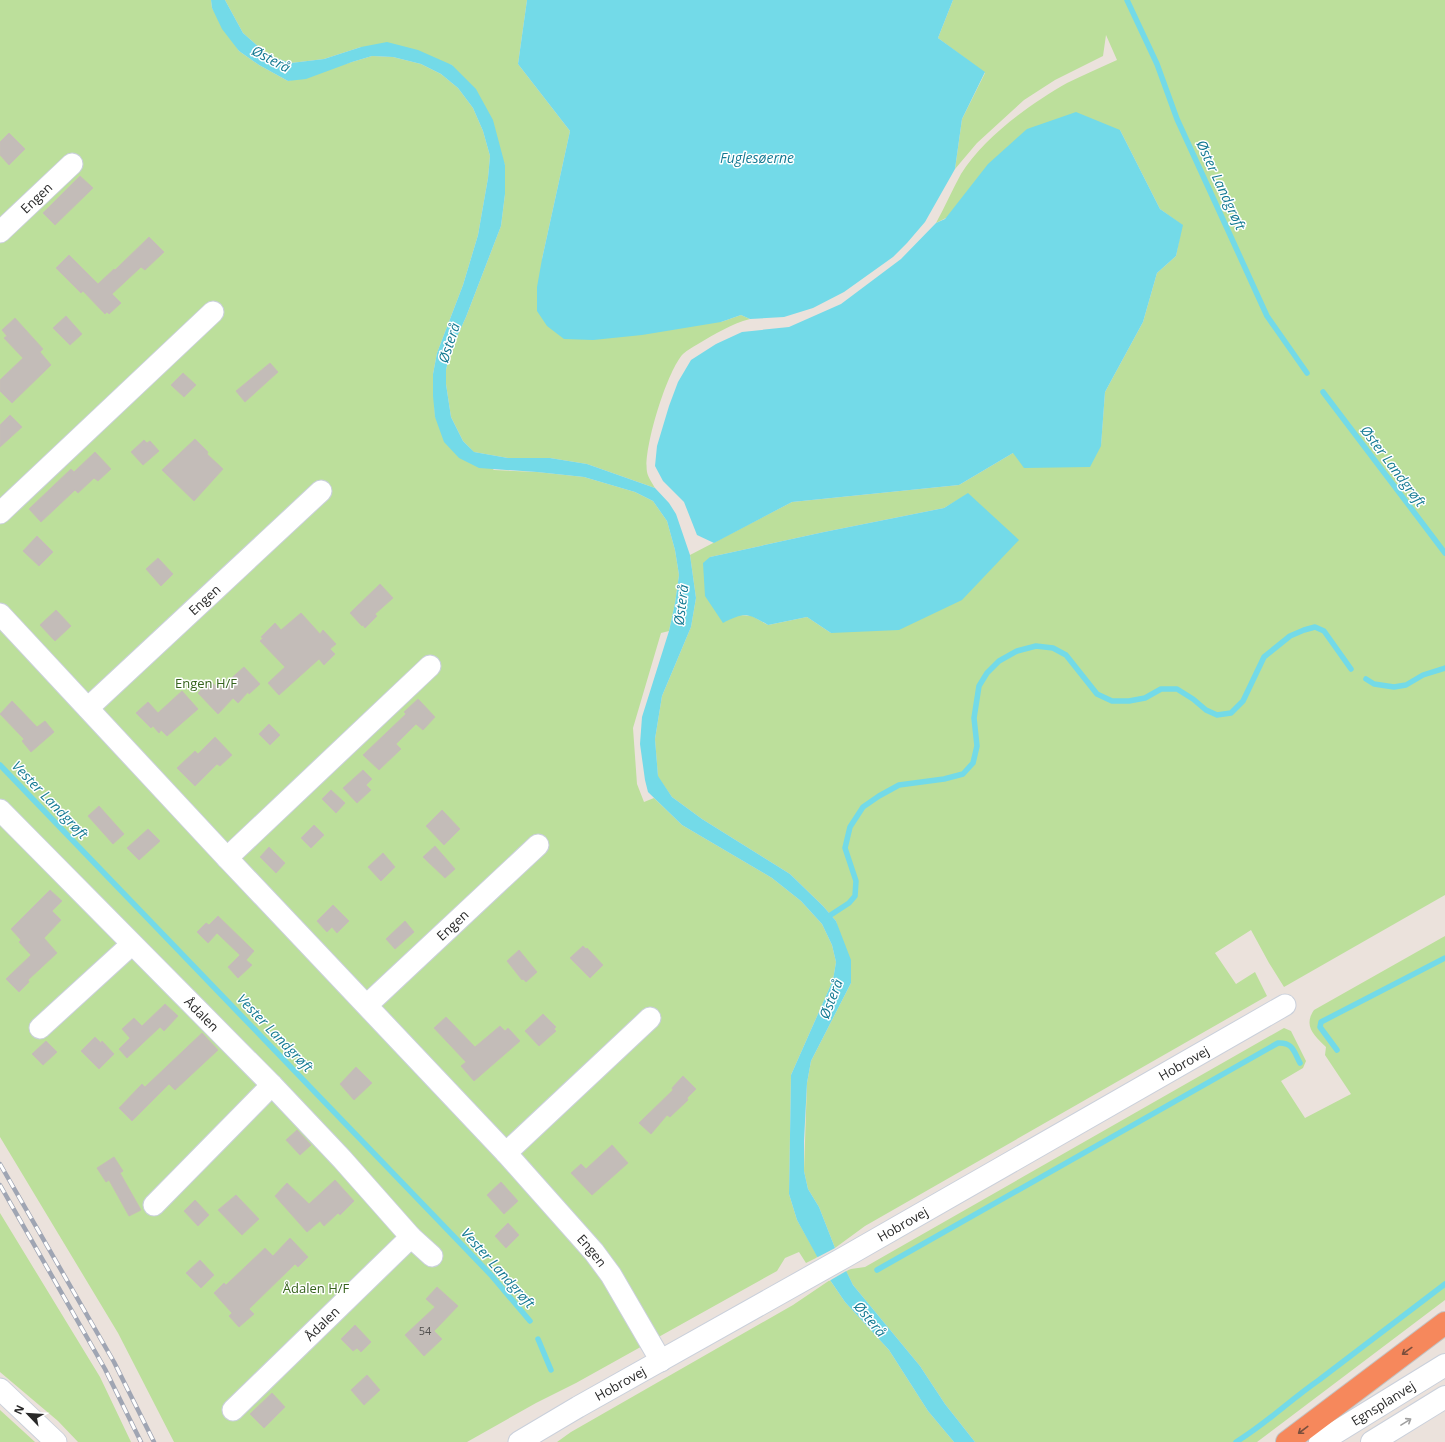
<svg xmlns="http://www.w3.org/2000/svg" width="1445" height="1442" font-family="'Open Sans',sans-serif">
<rect width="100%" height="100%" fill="#ebe2dc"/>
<path fill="#bcdf9b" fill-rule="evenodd" d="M 0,0 L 211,0 L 212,8 L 239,51 L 259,65 L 288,81 L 372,56 L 393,57 L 421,64 L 441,74 L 458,88 L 473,108 L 483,131 L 490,156 L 488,178 L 478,235 L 463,285 L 437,353 L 433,374 L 435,417 L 494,470 L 537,472 L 584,477 L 635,492 L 653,501 L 667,521 L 675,550 L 679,575 L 675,603 L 669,631 L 661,633 L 633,728 L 637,784 L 644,802 L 654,798 L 682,825 L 772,878 L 801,901 L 822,924 L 832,945 L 836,962 L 833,980 L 791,1075 L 789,1194 L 797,1220 L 818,1257 L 806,1263 L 799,1252 L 785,1258 L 777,1271 L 576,1383 L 536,1403 L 467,1442 L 174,1442 L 118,1333 L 0,1137 Z
M 225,0 L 527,0 L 518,64 L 570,131 L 542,259 L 721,322 L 741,315 L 750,319 C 731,324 715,334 698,344 C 693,347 687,350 683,354 C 667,371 643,449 647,472 C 648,477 652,483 655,488 L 587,464 L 550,458 L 508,458 L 474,452 L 463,441 L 451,417 L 446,384 L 446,370 L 450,352 L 466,317 L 501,226 L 505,194 L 505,165 L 452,65 L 361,47 L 324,59 L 291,63 L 269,56 L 243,33 Z
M 953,0 L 1445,0 L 1445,895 L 1284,987 L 1269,963 L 1251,930 L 1215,953 L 1236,984 L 1255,972 L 1267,996 L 865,1226 L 835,1248 L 819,1207 L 808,1189 L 804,1171 L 807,1083 L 811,1061 L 851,983 L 836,921 L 823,906 L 790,874 L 702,819 L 672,797 L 658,777 L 655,739 L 662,696 L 691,627 L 696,598 L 690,555 L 792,502 L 959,485 L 1013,453 L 1101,445 L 1105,392 L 1143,322 L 1157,273 L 1176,256 L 1182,225 L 1160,209 L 1120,130 L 936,223 C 945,207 952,190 961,174 C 984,137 1030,104 1067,83 C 1083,75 1100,68 1117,60 L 1106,35 L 1103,56 L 1055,80 L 1024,100 L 977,143 L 955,169 L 962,119 L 985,73 L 938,38 ZM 968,494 L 831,633 L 807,617 L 768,625 L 752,616 L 739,615 L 710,557 L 824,532 L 944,508 Z
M 1445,936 L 1445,1300 L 1257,1442 L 975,1442 L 945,1404 L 920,1366 L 853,1285 L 846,1271 L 851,1269 L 865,1267 L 1284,1028 L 1291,1031 L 1306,1061 L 1303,1068 L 1281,1081 L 1305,1118 L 1351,1094 L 1325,1055 L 1326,1047 C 1314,1035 1303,1026 1314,1010 Z
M 0,1213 L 100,1377 L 131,1442 L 78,1442 L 58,1421 L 0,1372 Z
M 830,1280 L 845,1302 L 889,1350 L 928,1411 L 954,1442 L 557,1442 L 571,1432 L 793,1305 Z
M 0,1410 L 35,1442 L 0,1442 Z"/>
<path fill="#73dae8" d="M 211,0 L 225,0 L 243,33 L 269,56 L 291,63 L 324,59 L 361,47 L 387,42 L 418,50 L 452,65 L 476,89 L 493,120 L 505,165 L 505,194 L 501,226 L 466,317 L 450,352 L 446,370 L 446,384 L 451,417 L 463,441 L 474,452 L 508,458 L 550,458 L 587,464 L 655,488 L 669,503 L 676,514 L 690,555 L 696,598 L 691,627 L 662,696 L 655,739 L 658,776 L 672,797 L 702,819 L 790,874 L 823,906 L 836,921 L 851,960 L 851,983 L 811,1061 L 807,1083 L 804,1141 L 804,1171 L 808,1189 L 819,1207 L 835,1248 L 853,1285 L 920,1366 L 945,1404 L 975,1442 L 954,1442 L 928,1411 L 889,1350 L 845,1302 L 830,1280 L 797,1220 L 789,1194 L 791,1075 L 833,980 L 836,962 L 832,945 L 822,924 L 801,901 L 772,878 L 682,825 L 648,792 L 645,780 L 640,744 L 642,717 L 669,631 L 675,603 L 679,575 L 675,550 L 667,521 L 653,501 L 635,492 L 584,477 L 537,472 L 479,468 L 459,458 L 444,442 L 435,417 L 433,396 L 433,374 L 437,353 L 463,285 L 478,235 L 488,178 L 490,156 L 483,131 L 473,108 L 458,88 L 441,74 L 421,64 L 393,57 L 372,56 L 352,62 L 306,79 L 288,81 L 259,65 L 239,51 L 222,29 L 212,8 Z
M 527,0 L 953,0 L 938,38 L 985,72 L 962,119 L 955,169 L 925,222 L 907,243 L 893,257 L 844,292 L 813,308 L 784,317 L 750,319 L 741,315 L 721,322 L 642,335 L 593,340 L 564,339 L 547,326 L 537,311 L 537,287 L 542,259 L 570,131 L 518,64 Z
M 1076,112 L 1120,130 L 1160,209 L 1183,225 L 1176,256 L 1157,273 L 1143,322 L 1105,392 L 1101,446 L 1090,467 L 1024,468 L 1013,453 L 959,485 L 792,502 L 714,543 L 697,535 L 684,502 L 663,481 L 655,466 L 657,446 L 669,406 L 678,382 L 691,360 L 716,344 L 742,332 L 789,327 L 841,304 L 901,259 L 936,223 L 945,219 L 988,164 L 1027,129 Z
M 968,493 L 1019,540 L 962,600 L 899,630 L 831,633 L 807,617 L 768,625 C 747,613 745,612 723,623 L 705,596 L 703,563 L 710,557 L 824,532 L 944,508 Z"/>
<path fill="#ebe2dc" d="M 837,1247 L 848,1270 L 829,1281 L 816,1258 Z"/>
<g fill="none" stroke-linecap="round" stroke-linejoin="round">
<path stroke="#73dae8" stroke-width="5.5" d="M 1127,0 L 1157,64 L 1177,119 L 1231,237 L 1267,316 L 1307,373
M 1323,392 L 1445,553
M 1366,679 L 1374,684 L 1394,687 L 1406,685 L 1423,675 L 1445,668
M 0,765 L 491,1275 L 530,1321
M 826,918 L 849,903 L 855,896 L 856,881 L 845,848 L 850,827 L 863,807 L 879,796 L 899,785 L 944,779 L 963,774 L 973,763 L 977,746 L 974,718 L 979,686 L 987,673 L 999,661 L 1017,651 L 1036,646 L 1053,648 L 1066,655 L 1097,694 L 1112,701 L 1129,701 L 1145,698 L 1161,689 L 1177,689 L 1193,699 L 1206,710 L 1217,715 L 1231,713 L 1243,701 L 1264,657 L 1290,636 L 1304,630 L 1315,627 L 1324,631 L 1351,669
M 1337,1050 L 1320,1027 L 1321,1022 L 1445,958
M 877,1270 L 1278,1043 C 1293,1042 1294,1052 1300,1063
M 538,1339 L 551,1370
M 1236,1442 C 1266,1424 1290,1400 1319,1380 L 1445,1284"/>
</g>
<path fill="#c3bcb8" stroke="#c6beb6" d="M 9,133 L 25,149 L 9,165 L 0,155 L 0,142 Z
M 80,176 L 93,188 L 55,225 L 43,213 Z
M 149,237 L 164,252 L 145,270 L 141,267 L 112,294 L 121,303 L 109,314 L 107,312 L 105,314 L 83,291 L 81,293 L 56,268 L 69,255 L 98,284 L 114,269 L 115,270 Z
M 66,316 L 82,334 L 70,345 L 53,328 Z
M 15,318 L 43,349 L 40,352 L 51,365 L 12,403 L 0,391 L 0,380 L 23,358 L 4,338 L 7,336 L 2,330 Z
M 270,363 L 278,372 L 245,402 L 236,391 Z
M 183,373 L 196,385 L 184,397 L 171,385 Z
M 10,415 L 22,427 L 0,447 L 0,425 Z
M 195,439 L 208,452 L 207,454 L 223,469 L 194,501 L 162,470 Z
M 144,440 L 147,443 L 150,441 L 159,451 L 143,465 L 131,452 Z
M 95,452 L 111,469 L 98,481 L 94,478 L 78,493 L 75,490 L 41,522 L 29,509 L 71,469 L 74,472 Z
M 37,536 L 53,552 L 39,566 L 23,551 Z
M 158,558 L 173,574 L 161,586 L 146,569 Z
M 380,584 L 393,598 L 375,614 L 377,616 L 365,628 L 363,625 L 362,626 L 350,613 Z
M 56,610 L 71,626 L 55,641 L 40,625 Z
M 301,613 L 320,634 L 323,630 L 336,644 L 330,649 L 335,654 L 324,665 L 319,659 L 279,695 L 268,683 L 285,667 L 260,641 L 263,638 L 261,637 L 275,623 L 281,630 Z
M 244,667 L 260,684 L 249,694 L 248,692 L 238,703 L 233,698 L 218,714 L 198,693 L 210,681 L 219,689 Z
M 182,691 L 198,709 L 167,736 L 161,730 L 159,733 L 153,726 L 151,728 L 136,713 L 148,702 L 158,713 Z
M 418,699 L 435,717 L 423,730 L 416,724 L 396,744 L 401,749 L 379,770 L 363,755 L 406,714 L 404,712 Z
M 12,701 L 37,727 L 45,721 L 54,732 L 31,752 L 22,741 L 24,739 L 0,714 Z
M 269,724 L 280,735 L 270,745 L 259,734 Z
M 215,737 L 232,755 L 220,766 L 217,764 L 195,786 L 177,768 L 195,751 L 198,754 Z
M 363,770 L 372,779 L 366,785 L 371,790 L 357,803 L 343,788 Z
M 331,790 L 345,803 L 336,813 L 322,799 Z
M 99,806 L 124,834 L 113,844 L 88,816 Z
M 442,810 L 460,829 L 444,845 L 426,826 Z
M 314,825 L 324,835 L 311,848 L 301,838 Z
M 148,829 L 160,841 L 139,860 L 127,848 Z
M 435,846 L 455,869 L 445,878 L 423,857 Z
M 269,847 L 285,863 L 276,873 L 260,857 Z
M 383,853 L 395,867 L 381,881 L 368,867 Z
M 50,890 L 62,901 L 52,911 L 61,920 L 44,938 L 57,953 L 28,980 L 29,982 L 19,992 L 6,979 L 31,955 L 19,942 L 21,940 L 11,929 Z
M 333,905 L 349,921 L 337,933 L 332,927 L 327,932 L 317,921 Z
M 218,916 L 254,951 L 246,960 L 252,965 L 238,978 L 228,967 L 240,955 L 217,933 L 208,943 L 197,932 L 206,923 L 209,925 Z
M 405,921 L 414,932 L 395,949 L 386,939 Z
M 583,946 L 586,949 L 587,948 L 603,965 L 590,978 L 570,958 Z
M 519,950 L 537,972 L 526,982 L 523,979 L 522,980 L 507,961 Z
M 165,1004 L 178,1016 L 164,1031 L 160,1027 L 127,1058 L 119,1049 L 130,1038 L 122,1029 L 134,1018 L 142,1026 Z
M 543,1014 L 556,1027 L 554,1029 L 556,1031 L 539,1046 L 525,1031 Z
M 446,1017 L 475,1047 L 500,1026 L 505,1031 L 508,1028 L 520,1041 L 474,1081 L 461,1066 L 466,1062 L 434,1028 Z
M 202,1033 L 218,1050 L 175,1090 L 169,1084 L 132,1121 L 119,1108 L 142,1084 L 145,1087 Z
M 95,1037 L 101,1043 L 102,1041 L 114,1054 L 99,1069 L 81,1051 Z
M 46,1041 L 57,1052 L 43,1065 L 32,1054 Z
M 356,1067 L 372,1083 L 354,1100 L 340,1084 Z
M 683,1076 L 696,1089 L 687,1098 L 688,1100 L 670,1117 L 667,1115 L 651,1134 L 639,1123 L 673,1090 L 672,1088 Z
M 297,1130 L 311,1145 L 300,1155 L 286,1140 Z
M 612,1145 L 628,1163 L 592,1195 L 571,1173 L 581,1164 L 586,1169 Z
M 114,1157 L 123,1171 L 120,1173 L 141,1210 L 129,1216 L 109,1180 L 106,1182 L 97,1168 Z
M 335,1180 L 354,1201 L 340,1215 L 338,1213 L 324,1226 L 320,1221 L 307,1232 L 275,1196 L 287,1183 L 309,1204 Z
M 501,1182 L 518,1201 L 504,1214 L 487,1195 Z
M 236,1195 L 259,1219 L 242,1235 L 218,1210 Z
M 195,1200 L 209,1215 L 198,1226 L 184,1211 Z
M 508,1223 L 519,1235 L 506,1248 L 495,1236 Z
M 290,1238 L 308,1257 L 298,1267 L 295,1264 L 249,1309 L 254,1314 L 239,1327 L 229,1316 L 232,1313 L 214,1293 L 224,1283 L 226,1285 L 265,1248 L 273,1256 Z
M 200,1260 L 214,1275 L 201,1288 L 186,1273 Z
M 437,1287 L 458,1306 L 434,1331 L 442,1339 L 424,1356 L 405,1335 L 435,1307 L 426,1299 Z
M 355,1325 L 371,1342 L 361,1352 L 357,1348 L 353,1351 L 341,1339 Z
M 367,1375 L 380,1390 L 364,1405 L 351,1390 Z
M 272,1393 L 285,1407 L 264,1428 L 250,1414 Z"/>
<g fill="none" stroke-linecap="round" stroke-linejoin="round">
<g stroke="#cad0db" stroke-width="23">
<g id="street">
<path id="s1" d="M 0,232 L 72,164"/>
<path d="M 0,513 L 213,312"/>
<path d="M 0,614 L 227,858 L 506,1153 L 650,1018"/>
<path id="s2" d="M 88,708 L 321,491"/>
<path id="s3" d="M 0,810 L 272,1085 L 342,1159 L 411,1237 L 432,1256"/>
<path d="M 227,858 L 430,666"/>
<path id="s4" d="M 367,1005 L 538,845"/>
<path d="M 40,1028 L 132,944"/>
<path id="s5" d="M 506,1153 L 594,1252 L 611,1275 L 661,1361"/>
<path d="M 154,1205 L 272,1085"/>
<path d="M 0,1389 L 56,1442"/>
<path id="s6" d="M 233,1410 L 411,1237"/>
<path id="s7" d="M 519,1442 L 578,1407 L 845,1257 L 1285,1005"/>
</g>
</g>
<g stroke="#cad0db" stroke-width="24">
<g id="secondary">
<path id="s8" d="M 1320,1442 L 1445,1365"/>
<path d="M 1372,1442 L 1445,1397"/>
</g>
</g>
<g stroke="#c3c3c3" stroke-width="24">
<path id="highway" d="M 1287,1442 L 1445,1323"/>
</g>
<use href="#street" stroke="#fff" stroke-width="21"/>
<use href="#secondary" stroke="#fff" stroke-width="22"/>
<use href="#highway" stroke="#f6885c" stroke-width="22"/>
<g stroke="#9fa5b3" stroke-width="4.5">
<path id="rail" d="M 0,1164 L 114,1362 L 154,1442
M 0,1185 L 105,1369 L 141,1442"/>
</g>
<use href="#rail" stroke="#fff" stroke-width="3" stroke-dasharray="9" stroke-linecap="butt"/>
</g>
<defs><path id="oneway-shaft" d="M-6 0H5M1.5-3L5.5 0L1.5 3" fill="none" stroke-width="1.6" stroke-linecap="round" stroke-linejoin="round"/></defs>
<g stroke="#7b4f3d">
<use href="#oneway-shaft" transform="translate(1407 1351) rotate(144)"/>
<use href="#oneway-shaft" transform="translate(1303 1430) rotate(143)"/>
</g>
<use stroke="#9f9f9f" href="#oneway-shaft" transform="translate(1406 1422) rotate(-32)"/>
<g text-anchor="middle" stroke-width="3" stroke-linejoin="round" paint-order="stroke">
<g font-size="11" fill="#504e4d">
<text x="425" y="1335">54</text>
</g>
<g font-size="13" fill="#292929" stroke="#fff">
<text dy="5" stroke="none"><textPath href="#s1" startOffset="50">Engen</textPath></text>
<text dy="5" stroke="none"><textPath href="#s2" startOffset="159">Engen</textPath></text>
<text dy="5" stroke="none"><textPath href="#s4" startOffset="117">Engen</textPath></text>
<text dy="5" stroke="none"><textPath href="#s3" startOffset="287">Ådalen</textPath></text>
<text dy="5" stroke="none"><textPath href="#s7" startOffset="765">Hobrovej</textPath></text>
<text dy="5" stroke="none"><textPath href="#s7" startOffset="441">Hobrovej</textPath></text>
<text dy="5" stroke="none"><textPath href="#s5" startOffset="130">Engen</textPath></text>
<text dy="5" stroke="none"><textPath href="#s6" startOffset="124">Ådalen</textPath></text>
<text dy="5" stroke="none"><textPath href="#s7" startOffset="117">Hobrovej</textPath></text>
<text dy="5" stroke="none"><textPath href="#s8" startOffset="74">Egnsplanvej</textPath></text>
</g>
<g font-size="13" fill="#36631d" stroke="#fff">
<text x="206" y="688">Engen H/F</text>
<text x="316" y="1293">Ådalen H/F</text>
</g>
<g font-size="14" font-style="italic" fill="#147a93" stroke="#fff">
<text transform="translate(271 59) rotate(28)" y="5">Østerå</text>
<text x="757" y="163">Fuglesøerne</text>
<text transform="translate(1221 185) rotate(65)" y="5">Øster Landgrøft</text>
<text transform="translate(449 343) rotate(-72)" y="5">Østerå</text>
<text transform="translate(1393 466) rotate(53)" y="5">Øster Landgrøft</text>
<text transform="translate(681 605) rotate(-83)" y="5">Østerå</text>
<text transform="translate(50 800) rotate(46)" y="5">Vester Landgrøft</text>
<text transform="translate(831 999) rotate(-69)" y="5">Østerå</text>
<text transform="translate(275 1033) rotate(46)" y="5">Vester Landgrøft</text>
<text transform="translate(498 1268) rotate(48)" y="5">Vester Landgrøft</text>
<text transform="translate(870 1319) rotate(50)" y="5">Østerå</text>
</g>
</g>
<g transform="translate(28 1414) rotate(295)" stroke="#ffffff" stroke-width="3" paint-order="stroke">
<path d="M0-3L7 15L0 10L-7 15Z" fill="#292929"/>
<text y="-6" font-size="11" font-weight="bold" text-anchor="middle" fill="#292929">N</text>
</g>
</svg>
